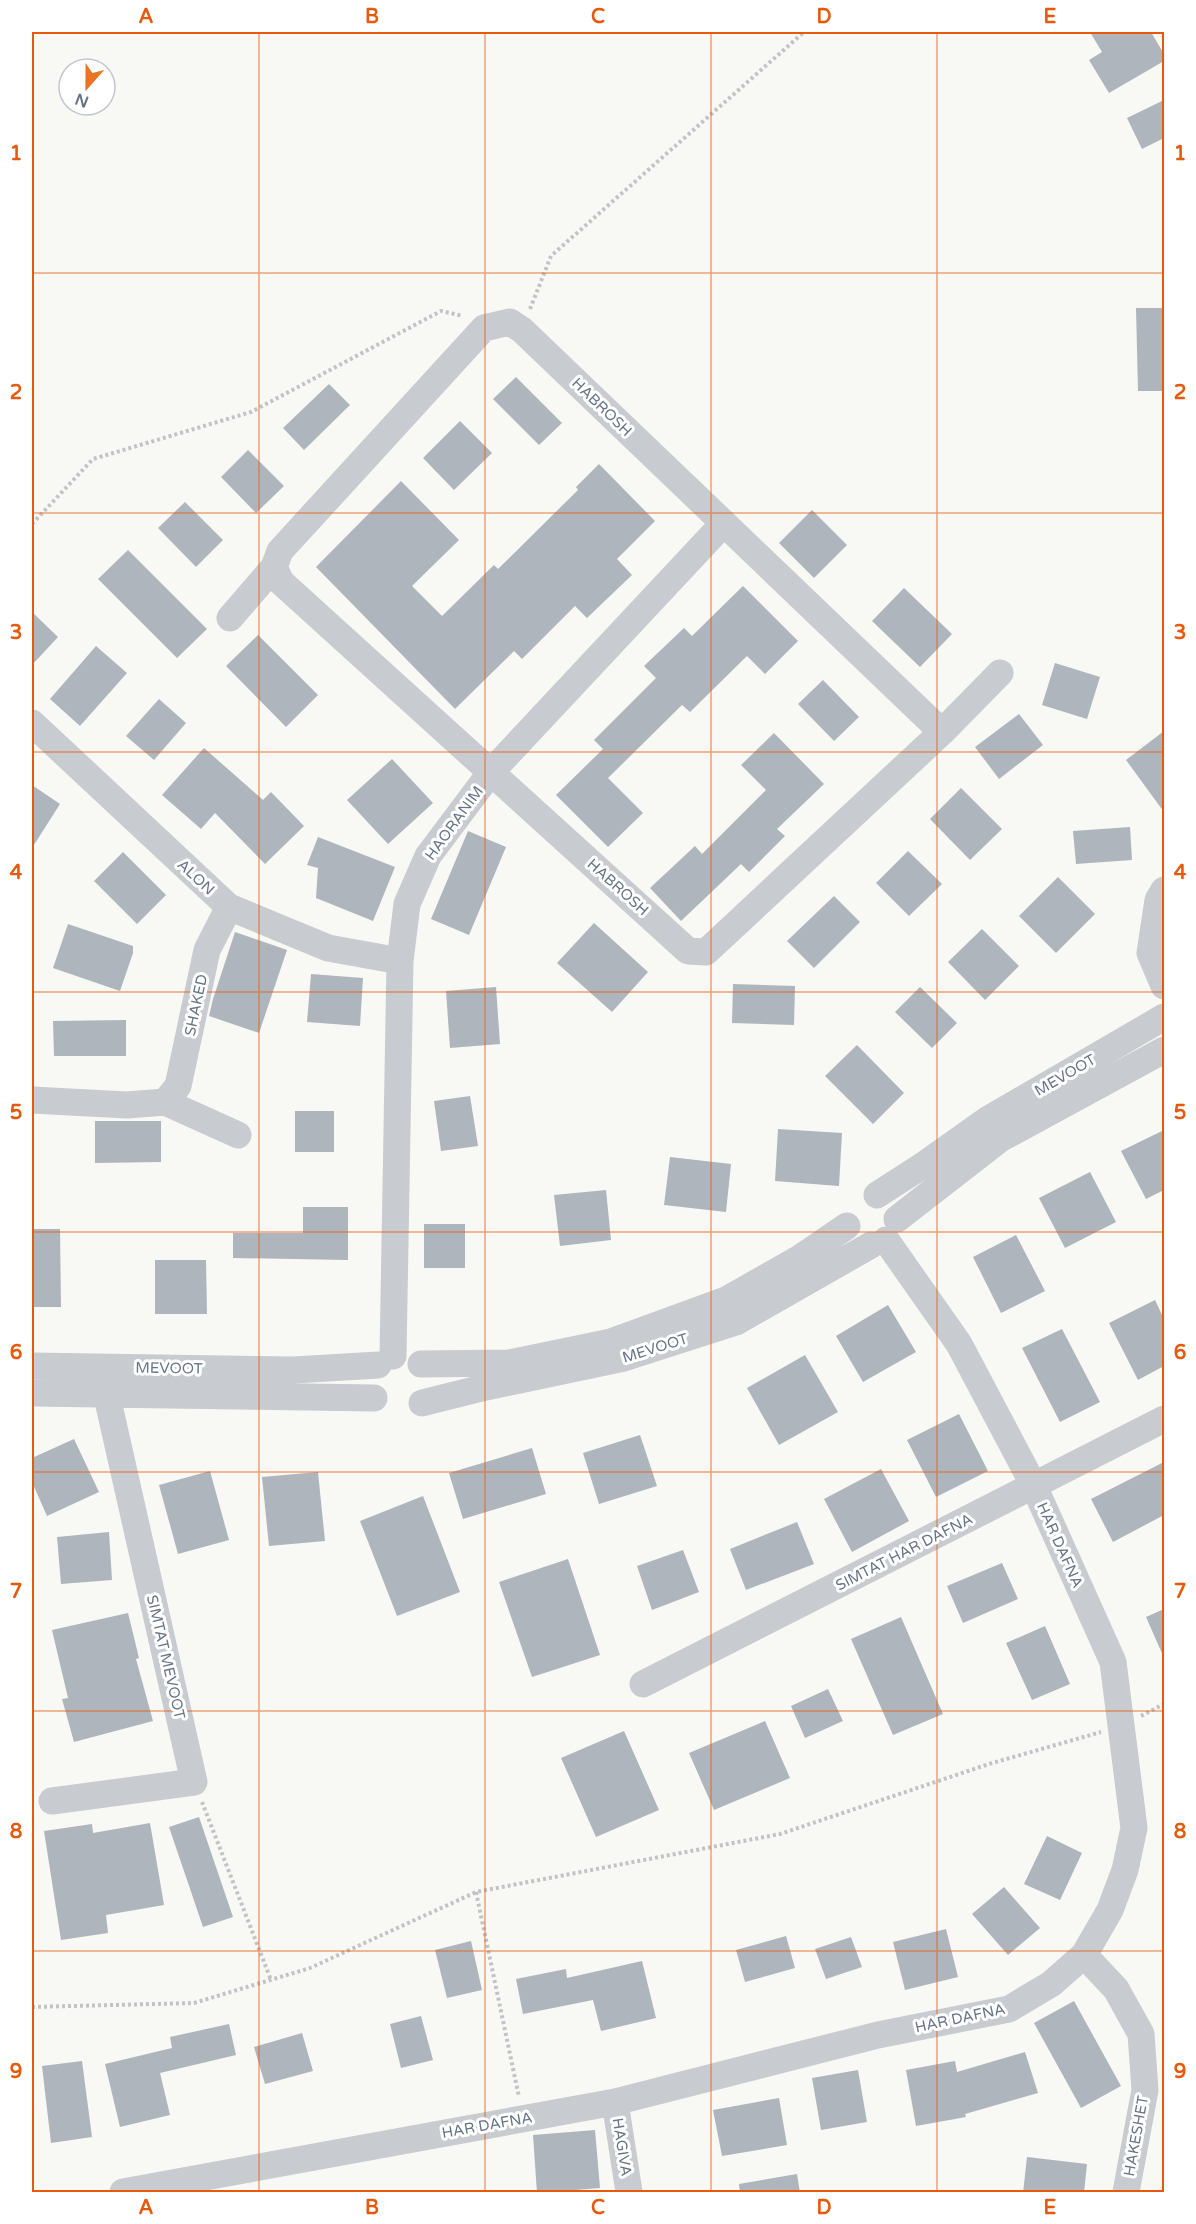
<svg xmlns="http://www.w3.org/2000/svg" width="1196" height="2224" font-family="'Varela Round',sans-serif">
<rect width="100%" height="100%" fill="#f8f8f5"/>
<path fill="#afb5bc" d="M 1090,32 L 1151,32 L 1164,54 L 1164,61 L 1109,93 L 1089,60 L 1102,52 Z
M 1164,100 L 1164,138 L 1142,149 L 1127,118 Z
M 1136,308 L 1164,308 L 1164,391 L 1138,391 Z
M 516,377 L 562,423 L 539,445 L 493,399 Z
M 329,384 L 350,405 L 304,450 L 283,428 Z
M 460,421 L 492,453 L 454,490 L 423,458 Z
M 248,450 L 284,486 L 256,513 L 221,477 Z
M 599,464 L 655,521 L 617,559 L 632,575 L 587,618 L 575,606 L 522,659 L 514,651 L 455,709 L 316,567 L 401,481 L 459,540 L 412,586 L 442,616 L 494,565 L 498,569 L 578,490 L 576,487 Z
M 185,502 L 223,540 L 196,567 L 158,528 Z
M 812,510 L 847,545 L 814,578 L 779,543 Z
M 128,550 L 207,629 L 177,658 L 98,579 Z
M 743,586 L 798,641 L 765,674 L 747,656 L 690,712 L 682,705 L 608,778 L 643,813 L 608,847 L 556,795 L 603,749 L 594,740 L 656,678 L 644,666 L 684,628 L 692,636 Z
M 904,588 L 952,634 L 920,667 L 872,621 Z
M 32,612 L 58,637 L 32,665 Z
M 258,635 L 318,695 L 286,727 L 226,666 Z
M 96,646 L 127,673 L 80,726 L 50,699 Z
M 1055,663 L 1100,677 L 1087,719 L 1042,705 Z
M 823,680 L 859,717 L 834,741 L 798,704 Z
M 159,699 L 186,723 L 154,760 L 126,736 Z
M 1019,714 L 1043,745 L 999,779 L 975,747 Z
M 1164,731 L 1164,812 L 1126,760 Z
M 774,733 L 824,784 L 777,829 L 785,836 L 749,872 L 741,864 L 681,921 L 650,888 L 695,846 L 702,854 L 766,790 L 741,765 Z
M 204,748 L 263,800 L 271,792 L 304,826 L 265,864 L 215,813 L 201,829 L 162,795 Z
M 392,759 L 433,803 L 388,844 L 347,800 Z
M 32,785 L 60,804 L 32,848 Z
M 961,788 L 1002,829 L 970,860 L 930,819 Z
M 1130,827 L 1132,860 L 1076,864 L 1073,831 Z
M 468,831 L 506,847 L 469,935 L 431,919 Z
M 318,837 L 395,867 L 373,921 L 316,898 L 318,868 L 307,865 Z
M 908,851 L 942,884 L 909,916 L 876,883 Z
M 123,852 L 166,895 L 137,924 L 94,881 Z
M 1058,877 L 1095,914 L 1056,953 L 1019,916 Z
M 834,896 L 860,922 L 814,968 L 787,941 Z
M 594,923 L 648,972 L 612,1012 L 557,963 Z
M 68,924 L 133,946 L 133,953 L 120,991 L 53,968 Z
M 982,929 L 1019,966 L 985,1000 L 948,962 Z
M 235,932 L 287,950 L 259,1033 L 209,1016 L 213,999 Z
M 311,974 L 363,978 L 360,1026 L 307,1022 Z
M 733,984 L 795,986 L 794,1025 L 732,1023 Z
M 496,987 L 500,1044 L 450,1048 L 446,991 Z
M 920,987 L 957,1023 L 932,1048 L 895,1012 Z
M 126,1020 L 126,1056 L 54,1056 L 53,1021 Z
M 857,1045 L 904,1093 L 873,1124 L 825,1076 Z
M 470,1096 L 478,1146 L 441,1151 L 434,1101 Z
M 295,1111 L 334,1111 L 334,1152 L 295,1152 Z
M 95,1121 L 161,1121 L 161,1162 L 95,1163 Z
M 778,1129 L 842,1133 L 839,1186 L 775,1181 Z
M 1164,1130 L 1164,1190 L 1146,1199 L 1121,1151 Z
M 670,1157 L 731,1164 L 726,1212 L 664,1205 Z
M 1090,1172 L 1116,1222 L 1065,1248 L 1039,1198 Z
M 606,1190 L 611,1240 L 560,1246 L 554,1195 Z
M 303,1207 L 348,1207 L 348,1260 L 233,1258 L 233,1233 L 303,1233 Z
M 424,1224 L 465,1224 L 465,1268 L 424,1268 Z
M 32,1229 L 60,1229 L 61,1307 L 32,1307 Z
M 1016,1235 L 1045,1291 L 1001,1313 L 973,1257 Z
M 155,1260 L 206,1260 L 207,1314 L 155,1314 Z
M 1155,1300 L 1164,1319 L 1164,1366 L 1138,1380 L 1109,1323 Z
M 888,1305 L 916,1352 L 863,1382 L 836,1336 Z
M 1062,1329 L 1100,1402 L 1060,1422 L 1022,1348 Z
M 805,1355 L 838,1412 L 779,1445 L 747,1388 Z
M 959,1414 L 988,1471 L 936,1497 L 907,1440 Z
M 640,1435 L 657,1486 L 599,1504 L 583,1453 Z
M 74,1439 L 99,1492 L 47,1516 L 32,1482 L 32,1458 Z
M 532,1448 L 546,1494 L 463,1519 L 449,1473 Z
M 1164,1462 L 1164,1515 L 1113,1542 L 1091,1499 Z
M 881,1469 L 909,1521 L 852,1552 L 824,1499 Z
M 210,1471 L 229,1540 L 178,1554 L 159,1485 Z
M 318,1472 L 325,1541 L 269,1546 L 262,1477 Z
M 423,1496 L 460,1592 L 397,1616 L 360,1521 Z
M 797,1522 L 814,1564 L 746,1590 L 730,1549 Z
M 109,1532 L 112,1580 L 61,1584 L 57,1537 Z
M 683,1550 L 699,1592 L 652,1610 L 637,1566 Z
M 568,1559 L 600,1655 L 532,1677 L 499,1582 Z
M 1002,1563 L 1018,1599 L 963,1623 L 947,1586 Z
M 1164,1609 L 1164,1658 L 1146,1617 Z
M 128,1613 L 139,1658 L 136,1659 L 153,1721 L 74,1742 L 62,1699 L 68,1698 L 52,1630 Z
M 901,1617 L 943,1714 L 893,1735 L 851,1639 Z
M 1045,1626 L 1070,1684 L 1032,1700 L 1006,1643 Z
M 828,1689 L 843,1721 L 805,1738 L 791,1706 Z
M 765,1721 L 790,1778 L 714,1810 L 689,1753 Z
M 624,1731 L 659,1810 L 596,1837 L 561,1758 Z
M 199,1817 L 233,1917 L 203,1927 L 169,1827 Z
M 150,1823 L 164,1905 L 106,1915 L 108,1933 L 61,1940 L 44,1831 L 92,1824 L 93,1833 Z
M 1047,1836 L 1082,1853 L 1060,1900 L 1024,1884 Z
M 1004,1887 L 1040,1928 L 1008,1955 L 972,1914 Z
M 946,1929 L 958,1977 L 905,1990 L 893,1942 Z
M 786,1936 L 795,1968 L 745,1982 L 736,1950 Z
M 851,1937 L 862,1967 L 826,1979 L 815,1949 Z
M 471,1941 L 482,1990 L 447,1998 L 435,1950 Z
M 642,1961 L 656,2018 L 601,2031 L 593,2000 L 523,2014 L 516,1979 L 566,1969 L 567,1978 Z
M 1074,2001 L 1121,2086 L 1081,2108 L 1034,2023 Z
M 421,2016 L 433,2060 L 401,2068 L 390,2024 Z
M 229,2024 L 236,2055 L 160,2073 L 170,2115 L 120,2127 L 105,2064 L 172,2048 L 170,2037 Z
M 302,2033 L 313,2071 L 265,2084 L 254,2047 Z
M 1025,2052 L 1038,2093 L 965,2114 L 966,2117 L 916,2126 L 906,2070 L 955,2061 L 957,2072 Z
M 82,2061 L 92,2137 L 51,2143 L 42,2066 Z
M 858,2070 L 867,2122 L 821,2130 L 812,2078 Z
M 779,2098 L 787,2145 L 722,2156 L 713,2110 Z
M 595,2130 L 600,2188 L 537,2193 L 533,2135 Z
M 1027,2157 L 1087,2164 L 1084,2193 L 1023,2193 Z
M 797,2174 L 800,2193 L 740,2193 L 739,2184 Z"/>
<g fill="none" stroke-linecap="round" stroke-linejoin="round">
<path stroke="#c2c3c6" stroke-width="4" stroke-dasharray="3 3" stroke-linecap="butt" d="M 530,309 L 551,256 L 804,32
M 32,524 L 93,459 L 251,412 L 441,311 L 463,316
M 1141,1716 L 1164,1704
M 202,1802 L 271,1980
M 476,1892 L 519,2097
M 32,2007 L 194,2003 L 310,1968 L 476,1892 L 780,1834 L 989,1764 L 1101,1732"/>
<path stroke="#c8cbcf" stroke-width="27" d="M 274,567 L 281,582 L 688,951 L 706,952 L 942,732 L 1000,673
M 230,618 L 274,567 L 280,551 L 484,328 L 510,322 L 522,330 L 942,732
M 32,723 L 229,907 L 328,948 L 400,961
M 1164,890 L 1158,900 L 1150,953 L 1164,986
M 32,1100 L 127,1105 L 165,1102 L 238,1135
M 165,1102 L 178,1086 L 207,950 L 229,907
M 877,1195 L 925,1164 L 987,1120 L 1164,1017
M 897,1219 L 1000,1139 L 1164,1050
M 393,1356 L 400,961 L 407,904 L 428,856 L 491,772 L 724,523
M 421,1364 L 509,1363 L 611,1342 L 726,1300 L 800,1258 L 847,1226
M 32,1366 L 294,1370 L 378,1365
M 32,1393 L 374,1398
M 422,1403 L 486,1387 L 624,1358 L 736,1322 L 871,1245
M 643,1684 L 1164,1419
M 52,1801 L 194,1782 L 106,1392
M 1084,1955 L 1116,1989 L 1141,2034 L 1145,2090 L 1126,2192
M 615,2102 L 629,2192
M 123,2192 L 615,2102 L 878,2035 L 1009,2009 L 1051,1984 L 1084,1955 L 1110,1910 L 1125,1870 L 1134,1828 L 1113,1662 L 1034,1486 L 959,1344 L 886,1240"/>
</g>
<path fill="none" stroke="#e8590c" stroke-width="1.5" stroke-opacity="0.55" d="M 259,32 L 259,2192M 485,32 L 485,2192M 711,32 L 711,2192M 937,32 L 937,2192M 32,273 L 1164,273M 32,513 L 1164,513M 32,752 L 1164,752M 32,992 L 1164,992M 32,1232 L 1164,1232M 32,1472 L 1164,1472M 32,1711 L 1164,1711M 32,1951 L 1164,1951"/>
<g text-anchor="middle" stroke-width="6" stroke-linejoin="round" paint-order="stroke">
<g font-size="15" fill="#667388" stroke="#fff">
<text transform="translate(602 407) rotate(44)" y="5">HABROSH</text>
<text transform="translate(454 823) rotate(-54)" y="5">HAORANIM</text>
<text transform="translate(196 877) rotate(43)" y="5">ALON</text>
<text transform="translate(618 887) rotate(42)" y="5">HABROSH</text>
<text transform="translate(196 1005) rotate(-78)" y="5">SHAKED</text>
<text transform="translate(1065 1075) rotate(-30)" y="5">MEVOOT</text>
<text transform="translate(655 1348) rotate(-17)" y="5">MEVOOT</text>
<text transform="translate(169 1368) rotate(1)" y="5">MEVOOT</text>
<text transform="translate(1060 1545) rotate(66)" y="5">HAR DAFNA</text>
<text transform="translate(904 1552) rotate(-27)" y="5">SIMTAT HAR DAFNA</text>
<text transform="translate(166 1657) rotate(77)" y="5">SIMTAT MEVOOT</text>
<text transform="translate(960 2018) rotate(-12)" y="5">HAR DAFNA</text>
<text transform="translate(487 2125) rotate(-10)" y="5">HAR DAFNA</text>
<text transform="translate(1136 2136) rotate(-80)" y="5">HAKESHET</text>
<text transform="translate(622 2147) rotate(81)" y="5">HAGIVA</text>
</g>
</g>
<rect width="1196" height="2224" fill="none" stroke="#ffffff" stroke-width="66"/>
<g transform="translate(87 87) rotate(201)"><circle r="28" fill="#ffffff" stroke="#c2c7cf" stroke-width="1.5"/>
<path d="M0-4.5L10 22L0 15L-10 22Z" fill="#ec7321"/>
<text y="-9" font-size="16" font-weight="bold" text-anchor="middle" fill="#667388">N</text>
</g>
<rect x="33" y="33" width="1130" height="2158" fill="none" stroke="#e8590c" stroke-width="2"/>
<g font-size="20" text-anchor="middle" font-weight="bold" fill="#e8590c">
<text x="146" y="23">A</text>
<text x="372" y="23">B</text>
<text x="598" y="23">C</text>
<text x="824" y="23">D</text>
<text x="1050" y="23">E</text>
<text x="16" y="160">1</text>
<text x="1180" y="160">1</text>
<text x="16" y="399">2</text>
<text x="1180" y="399">2</text>
<text x="16" y="639">3</text>
<text x="1180" y="639">3</text>
<text x="16" y="879">4</text>
<text x="1180" y="879">4</text>
<text x="16" y="1119">5</text>
<text x="1180" y="1119">5</text>
<text x="16" y="1359">6</text>
<text x="1180" y="1359">6</text>
<text x="16" y="1598">7</text>
<text x="1180" y="1598">7</text>
<text x="16" y="1838">8</text>
<text x="1180" y="1838">8</text>
<text x="16" y="2078">9</text>
<text x="1180" y="2078">9</text>
<text x="146" y="2214">A</text>
<text x="372" y="2214">B</text>
<text x="598" y="2214">C</text>
<text x="824" y="2214">D</text>
<text x="1050" y="2214">E</text>
</g>
</svg>
